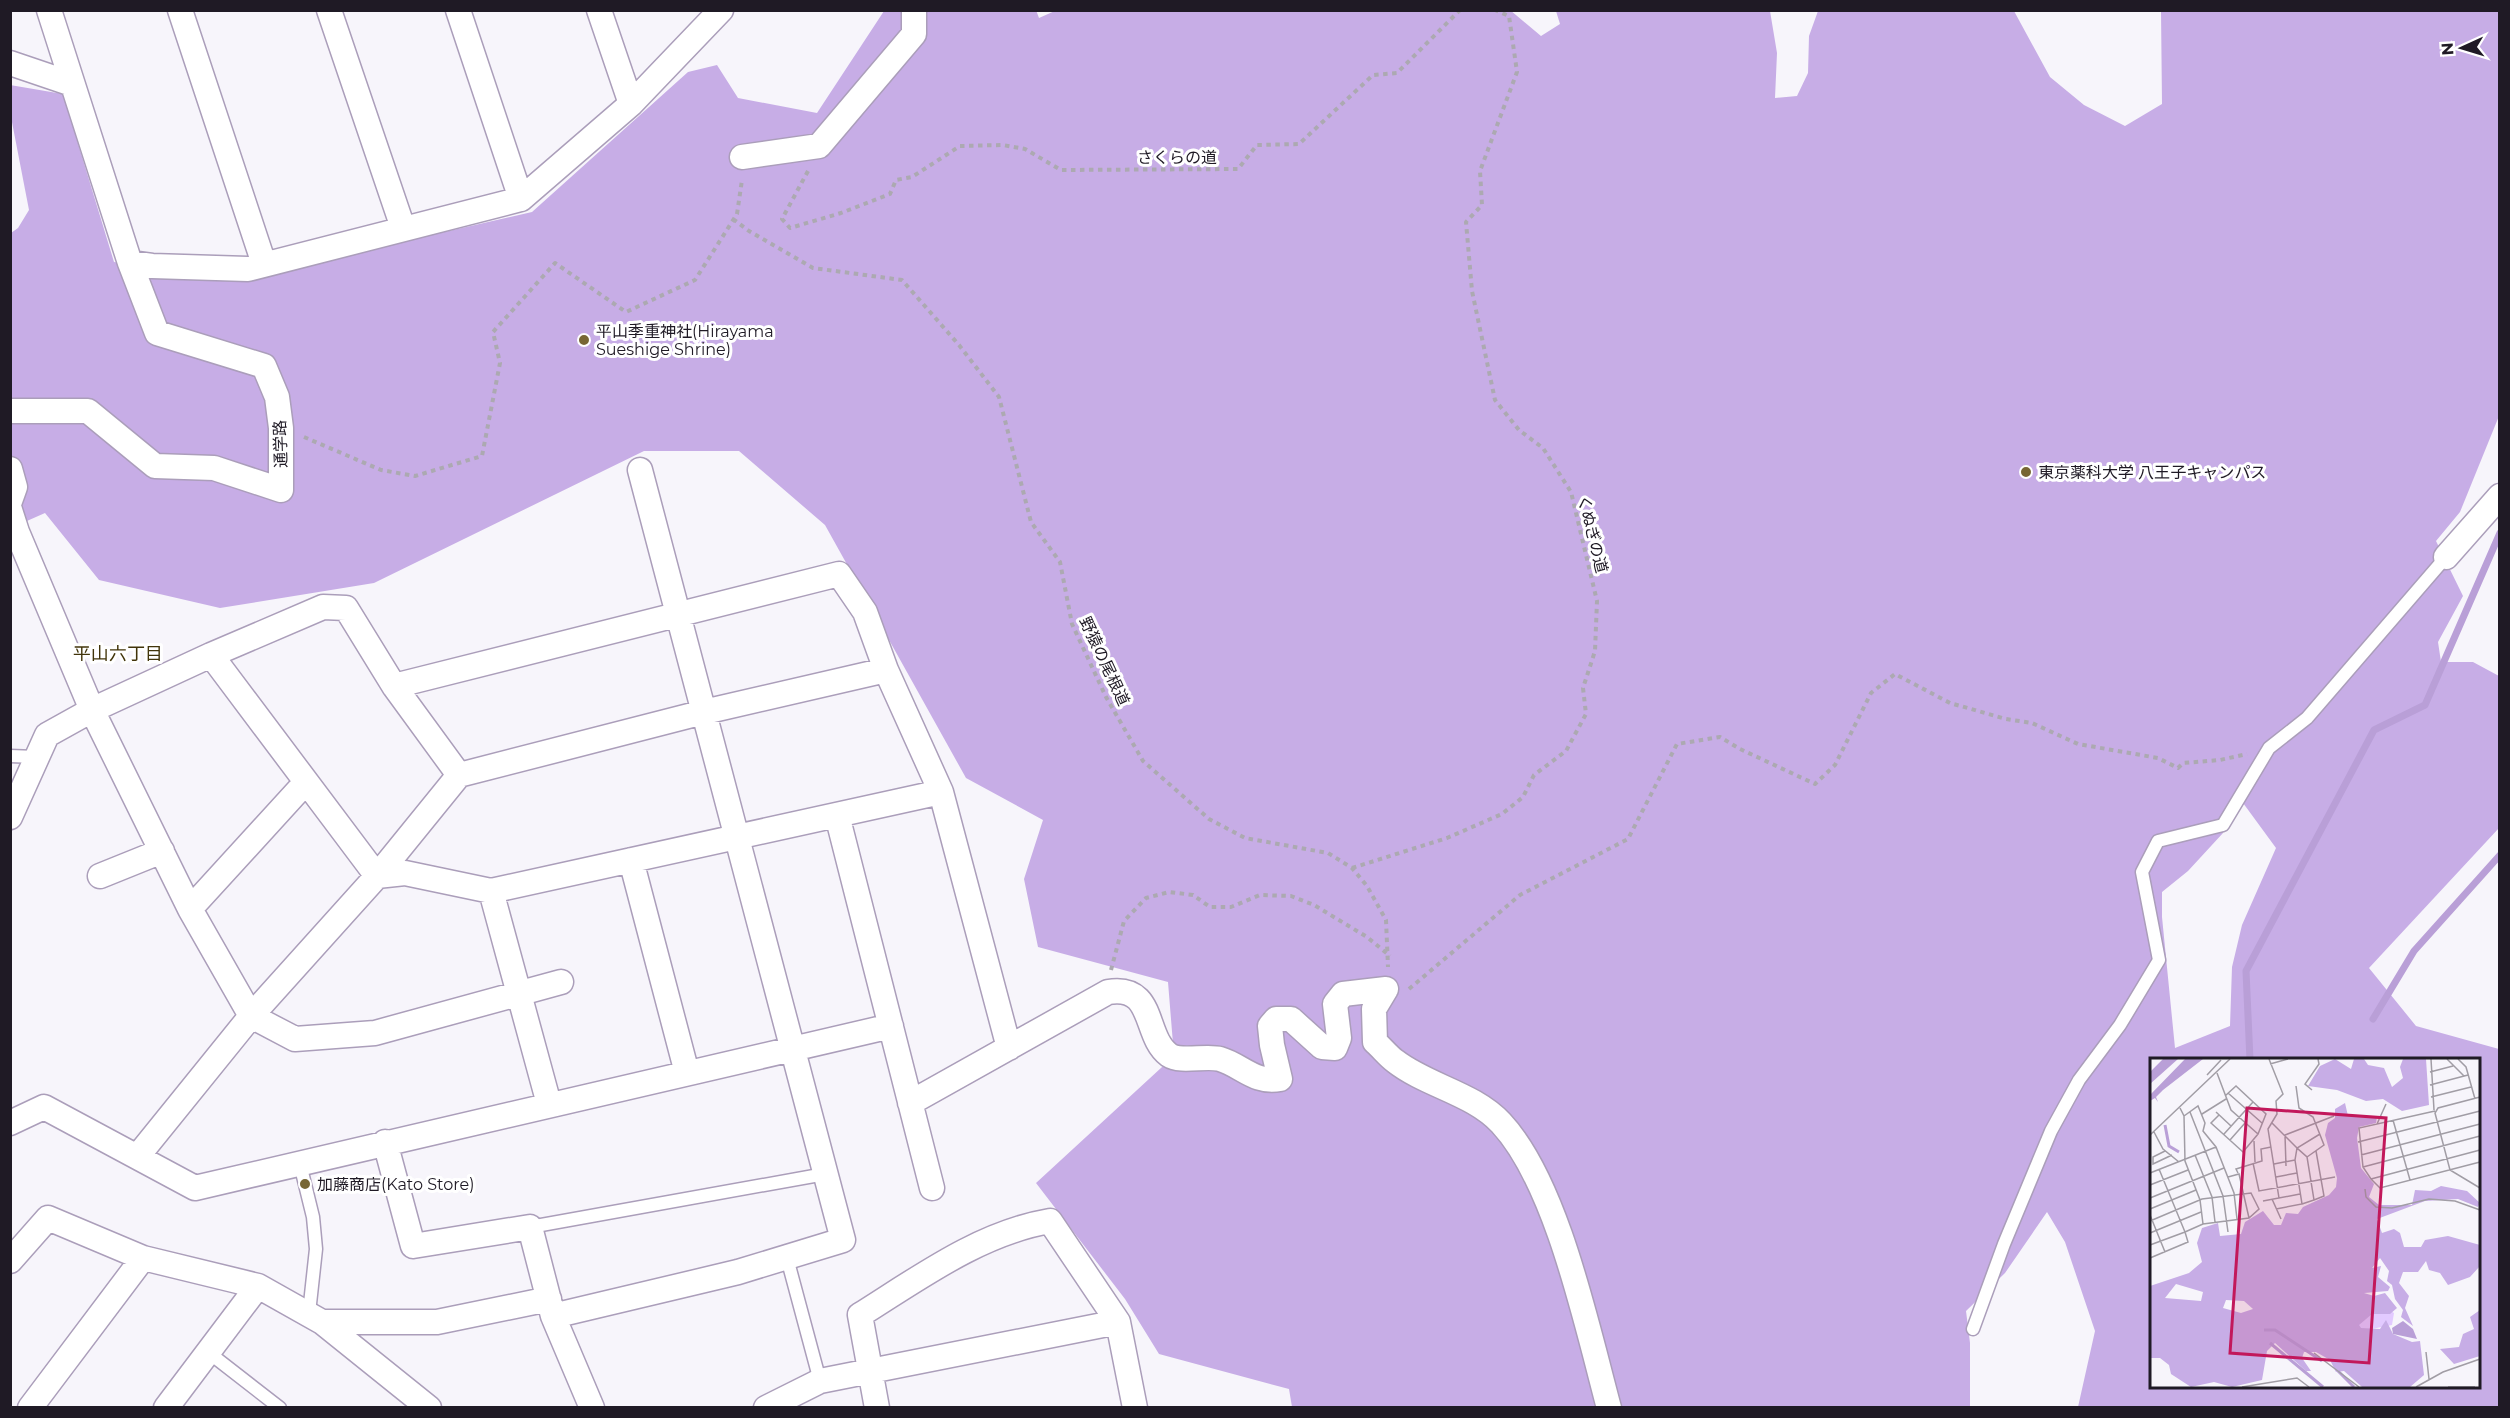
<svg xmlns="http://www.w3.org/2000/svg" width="2510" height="1418" font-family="Montserrat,'Noto Sans JP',sans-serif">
<rect width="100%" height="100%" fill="#f7f5fb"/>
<path fill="#c7ade6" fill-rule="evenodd" d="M 1036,10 L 1039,18 L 1057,10 L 1510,10 L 1541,36 L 1560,24 L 1556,11 L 1770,11 L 1777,53 L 1775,98 L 1797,96 L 1808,73 L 1809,36 L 1818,11 L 2014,11 L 2050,77 L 2084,105 L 2125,126 L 2162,104 L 2161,11 L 2499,11 L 2499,416 L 2460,512 L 2436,541 L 2463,596 L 2438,642 L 2441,662 L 2473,662 L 2499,676 L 2499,828 L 2369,968 L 2416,1026 L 2499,1049 L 2499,1407 L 2078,1407 L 2095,1331 L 2065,1242 L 2047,1212 L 2005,1273 L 1966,1311 L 1970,1343 L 1970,1407 L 1292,1407 L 1289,1389 L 1159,1354 L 1125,1299 L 1036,1183 L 1174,1056 L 1168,982 L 1038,947 L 1024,879 L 1043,820 L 966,778 L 825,525 L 739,451 L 644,451 L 374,583 L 220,608 L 99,580 L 45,513 L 11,528 L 11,233 L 18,228 L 29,210 L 11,117 L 10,85 L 63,94 L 114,262 L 230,281 L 532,212 L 688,72 L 717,65 L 738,98 L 817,113 L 884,11 ZM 2235,792 L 2276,848 L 2242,925 L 2232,967 L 2230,1026 L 2175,1048 L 2162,917 L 2162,892 L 2188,871 L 2223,833 ZM 2152,1060 L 2478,1060 L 2478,1386 L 2152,1386 Z"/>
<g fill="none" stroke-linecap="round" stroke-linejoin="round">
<path stroke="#b99fd7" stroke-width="7" d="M 2373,1019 L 2414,951 L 2500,855
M 2250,1060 L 2246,971 L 2374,730 L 2425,705 L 2500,533"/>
<g stroke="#ab9eba" stroke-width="15">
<path id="lane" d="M 10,756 L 36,757
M 300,1164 L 313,1217 L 316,1249 L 309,1313
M 530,1227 L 825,1174
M 787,1258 L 820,1381
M 1973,1329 L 2004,1244 L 2051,1131 L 2079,1080 L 2120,1025 L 2159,960 L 2142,872 L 2158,841 L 2223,825 L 2269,748 L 2307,718 L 2446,557
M 208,1352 L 280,1408"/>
</g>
<g stroke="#ab9eba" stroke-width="27">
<path id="street" d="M 49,10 L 130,263 L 152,266 L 248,269 L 521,199 L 631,104 L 721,10
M 180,10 L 264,264
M 329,10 L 403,228
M 458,10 L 521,199
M 599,10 L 631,104
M 10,63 L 72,84
M 742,157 L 819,146 L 914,34 L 914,10
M 10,411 L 88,411 L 155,466 L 214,468 L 281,490 L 281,428 L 277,397 L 264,366 L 157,333 L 130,263
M 10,469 L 15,487 L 10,501
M 10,510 L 17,532 L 92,710 L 190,909 L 251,1016 L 295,1039 L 375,1033 L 561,982
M 2446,557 L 2500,496
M 211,655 L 377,876 L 459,775 L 704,712 L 886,670 L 941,792
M 394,686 L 839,574 L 865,612 L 886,670
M 837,815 L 932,1188
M 10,817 L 47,735 L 92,710 L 211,655 L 323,607 L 346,608 L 394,686 L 459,775
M 631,860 L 687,1073
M 100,876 L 162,851
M 491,891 L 549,1104
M 190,909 L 306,782
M 1386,989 L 1374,1009 L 1375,1042 C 1382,1048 1388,1056 1395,1061 C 1427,1086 1473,1093 1501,1123 C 1557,1183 1587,1327 1609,1408
M 910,1103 L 1108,992 C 1156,984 1143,1036 1169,1055 C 1181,1063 1206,1055 1220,1059 C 1241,1065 1255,1084 1280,1079 L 1272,1045 L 1270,1026 L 1276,1019 L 1291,1019 L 1322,1047 L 1335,1048 L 1339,1038 L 1335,1004 L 1343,994 L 1386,989
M 10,1123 L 44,1107 L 195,1188 L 891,1026
M 385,1142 L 413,1246 L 530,1227 L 553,1316 L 592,1408
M 137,1157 L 251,1016 L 377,876 L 405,873 L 491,891 L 941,792 L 1009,1048
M 10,1261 L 48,1218 L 143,1258 L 258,1286 L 322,1322 L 429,1408
M 553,1316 L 738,1272 L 843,1240 L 640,470
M 322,1322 L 437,1322 L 549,1299
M 30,1408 L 143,1258
M 166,1408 L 258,1286
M 766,1408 L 820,1381 L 1118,1322
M 877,1408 L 860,1315 C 919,1278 980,1233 1050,1221 L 1118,1322 L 1135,1408"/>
</g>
<path stroke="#aca9b1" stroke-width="4" stroke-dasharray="4.5 4.5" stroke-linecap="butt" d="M 808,171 L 782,219 L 790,228 L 841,213 L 890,194 L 896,180 L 912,177 L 960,146 L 1003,145 L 1025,149 L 1061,170 L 1238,169 L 1257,145 L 1299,144 L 1373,75 L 1397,73 L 1460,10
M 733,219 L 749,231 L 813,268 L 902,280 L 959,345 L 999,397 L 1031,522 L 1060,562 L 1072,624 L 1106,697 L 1143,761 L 1209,819 L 1245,838 L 1328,853 L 1352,868 L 1367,886 L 1386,920 L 1388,967
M 304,437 L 381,470 L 415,476 L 482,456 L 500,363 L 493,332 L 555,263 L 626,312 L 695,280 L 737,214 L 742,180
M 1352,868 L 1447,838 L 1502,814 L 1523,797 L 1534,775 L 1566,751 L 1586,714 L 1583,688 L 1595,651 L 1597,601 L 1571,492 L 1543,448 L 1519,430 L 1495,400 L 1472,291 L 1466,222 L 1482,205 L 1480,171 L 1517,72 L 1509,16 L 1495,10
M 1111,970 L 1124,921 L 1146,898 L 1169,892 L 1193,895 L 1210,907 L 1231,907 L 1260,895 L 1291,896 L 1314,905 L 1367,937 L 1390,956
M 1409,989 L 1520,895 L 1628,839 L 1677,744 L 1720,737 L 1740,749 L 1815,784 L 1835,765 L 1871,693 L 1895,674 L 1950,703 L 2006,719 L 2032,723 L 2078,744 L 2158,758 L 2178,768 L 2183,763 L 2220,760 L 2247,754"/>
<use href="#lane" stroke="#fff" stroke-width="12"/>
<use href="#street" stroke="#fff" stroke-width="24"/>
</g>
<g fill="#776634" stroke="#fff" stroke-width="2">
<circle cx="584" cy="340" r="6"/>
<circle cx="2026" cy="472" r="6"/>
<circle cx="305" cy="1184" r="6"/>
</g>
<g text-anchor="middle" stroke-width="6" stroke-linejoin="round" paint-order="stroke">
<g font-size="16" fill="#1f1a25" stroke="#fff">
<text x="1177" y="163">さくらの道</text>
<text transform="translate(280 444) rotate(-92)" y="6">通学路</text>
<text transform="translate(1593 534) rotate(76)" y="6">くぬぎの道</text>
<text transform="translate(1105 661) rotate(65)" y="6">野猿の尾根道</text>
</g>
<g font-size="16" fill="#1f1a25" stroke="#fff" text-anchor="start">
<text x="596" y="337">平山季重神社(Hirayama<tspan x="596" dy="18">Sueshige Shrine)</tspan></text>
<text x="2038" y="478">東京薬科大学 八王子キャンパス</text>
<text x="317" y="1190">加藤商店(Kato Store)</text>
</g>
<g font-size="18" fill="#41340a" stroke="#fff">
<text x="118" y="660">平山六丁目</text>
</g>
</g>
<g transform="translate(2150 1058)">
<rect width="330" height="330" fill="#f7f5fb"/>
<path d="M 210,235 L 244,255 L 242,267 L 206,274 Z" fill="#e2caff"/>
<path d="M 185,1 L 201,11 L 204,1 L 214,1 L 218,7 L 234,10 L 242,29 L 253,20 L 250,9 L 253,1 L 276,1 L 279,47 L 252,53 L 233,41 L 216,43 L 187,32 L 158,28 L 170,8 ZM 195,45 L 198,58 L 227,59 L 226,65 L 209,69 L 207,80 L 211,110 L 224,126 L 219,139 L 229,147 L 262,147 L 265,132 L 281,133 L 291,128 L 317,133 L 330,145 L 328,149 L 308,141 L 275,143 L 227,161 L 232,175 L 244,171 L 250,175 L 254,189 L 271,189 L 275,182 L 298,178 L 330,187 L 330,208 L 320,219 L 298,227 L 290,215 L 279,212 L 276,203 L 268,214 L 253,214 L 249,225 L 259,238 L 255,250 L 263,268 L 251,259 L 253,252 L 245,241 L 242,227 L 237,223 L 239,213 L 230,200 L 222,210 L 231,208 L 228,219 L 240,229 L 238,233 L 214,235 L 224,238 L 235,235 L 247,250 L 240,256 L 222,256 L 209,267 L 211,270 L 230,271 L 236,262 L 243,276 L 262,284 L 270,283 L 274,317 L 260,329 L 212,329 L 194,313 L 186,314 L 180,302 L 166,294 L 154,294 L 152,300 L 161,313 L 156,313 L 125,285 L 117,293 L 112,322 L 82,329 L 64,324 L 41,329 L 21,316 L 19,307 L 10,300 L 0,300 L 0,228 L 39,215 L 52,204 L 47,185 L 52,170 L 68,165 L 70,178 L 91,176 L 95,164 L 113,153 L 124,167 L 131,167 L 136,155 L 148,156 L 153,149 L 179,137 L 186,129 L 187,120 L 175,77 L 178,65 L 185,60 L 185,51 ZM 26,226 L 53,234 L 51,243 L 15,240 ZM 76,242 L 94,243 L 103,251 L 91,255 L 73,250 ZM 330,252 L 330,298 L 304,306 L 290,291 L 309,289 L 313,276 L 324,271 L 320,259 Z" fill="#c7ade6" fill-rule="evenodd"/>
<path d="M 13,1 L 28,1 L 0,26 L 0,14 ZM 35,1 L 53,1 L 13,32 L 6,39 L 8,44 L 5,40 L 0,43 L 0,37 ZM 253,263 L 263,271 L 267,281 L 243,276 L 242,270 Z" fill="#b99fd7"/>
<path fill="none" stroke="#b99fd7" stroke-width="3" d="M 15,67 L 19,88 L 29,94M 114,272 L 125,272 L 172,303M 120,285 L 173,329M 188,313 L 204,329"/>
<path fill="none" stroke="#a19da5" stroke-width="1.5" d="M 119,1 L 133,36 L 126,43 L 127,56 L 118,71 L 129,140M 281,1 L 284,52M 297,1 L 314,18M 308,1 L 316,9 L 325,41M 120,6 L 138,1M 280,14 L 303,8M 67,15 L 81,52 L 108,76M 57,17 L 71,2M 280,27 L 318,17M 146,28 L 149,50 L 163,59 L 174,87 L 157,99M 162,32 L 155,26 L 169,6 L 168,1M 78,35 L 112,65M 281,39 L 321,29M 330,39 L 288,50 L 285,55 L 300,112 L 330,130M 285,53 L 209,70 L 213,109 L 221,121 L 230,130 L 330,104M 40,54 L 73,138 L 78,174M 66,54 L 81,68M 52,56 L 76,41M 69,57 L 61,65 L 93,94 L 108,76 L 116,56 L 86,28 L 75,38M 34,58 L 48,48 L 55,65 L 53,73 L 66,89 L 84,135 L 87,161M 243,62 L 260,122M 122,65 L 147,90 L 145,102 L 152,146 L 126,151M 227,66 L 236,46M 4,74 L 13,91 L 29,104M 74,76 L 103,44M 0,77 L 80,1M 80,82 L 95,65M 104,83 L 105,104M 208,84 L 330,53M 15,93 L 3,99 L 3,106 L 22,97M 45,97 L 62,139 L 65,164M 211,97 L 330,66M 103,105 L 109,133 L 185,119M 124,106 L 145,102M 136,108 L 135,77 L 184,58M 213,109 L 330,78M 0,115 L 66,89M 88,115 L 86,111 L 112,103 L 111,91 L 121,89M 78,119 L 89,116 L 99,160M 126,119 L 147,115M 221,121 L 330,92M 0,127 L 38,112M 215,131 L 216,139 L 226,149 L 242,150 L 279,141 L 305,143 L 330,152M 0,140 L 74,110M 122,141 L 131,161M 164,142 L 174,138 L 166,93M 113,143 L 150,136M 152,146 L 164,142 L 157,99 L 147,90 L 170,76M 0,151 L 46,132M 0,157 L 15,194M 0,163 L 52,141 L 101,135 L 109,151 L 99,160 L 53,166M 0,175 L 51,154M 0,187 L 35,174 L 9,111M 0,200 L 38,184 L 35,174 L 53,166 L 50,142 L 35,103 L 34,58 L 30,50M 276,294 L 279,321M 164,295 L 209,329M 92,329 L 147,320 L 159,329M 266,329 L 293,314 L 330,301M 298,329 L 325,329"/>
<path fill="#c2185b" fill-opacity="0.15" stroke="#c2185b" stroke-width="3" d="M 97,50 L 236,60 L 219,305 L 80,295 Z"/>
<rect width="330" height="330" fill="none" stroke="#1f1a25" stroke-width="3"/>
</g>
<rect width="2510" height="1418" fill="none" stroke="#1f1a25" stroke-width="24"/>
<g transform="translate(2462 48) rotate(266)" stroke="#ffffff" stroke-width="4.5" paint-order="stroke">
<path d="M0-4.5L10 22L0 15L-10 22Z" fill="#1f1a25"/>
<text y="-9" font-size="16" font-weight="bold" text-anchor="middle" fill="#1f1a25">N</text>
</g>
</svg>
